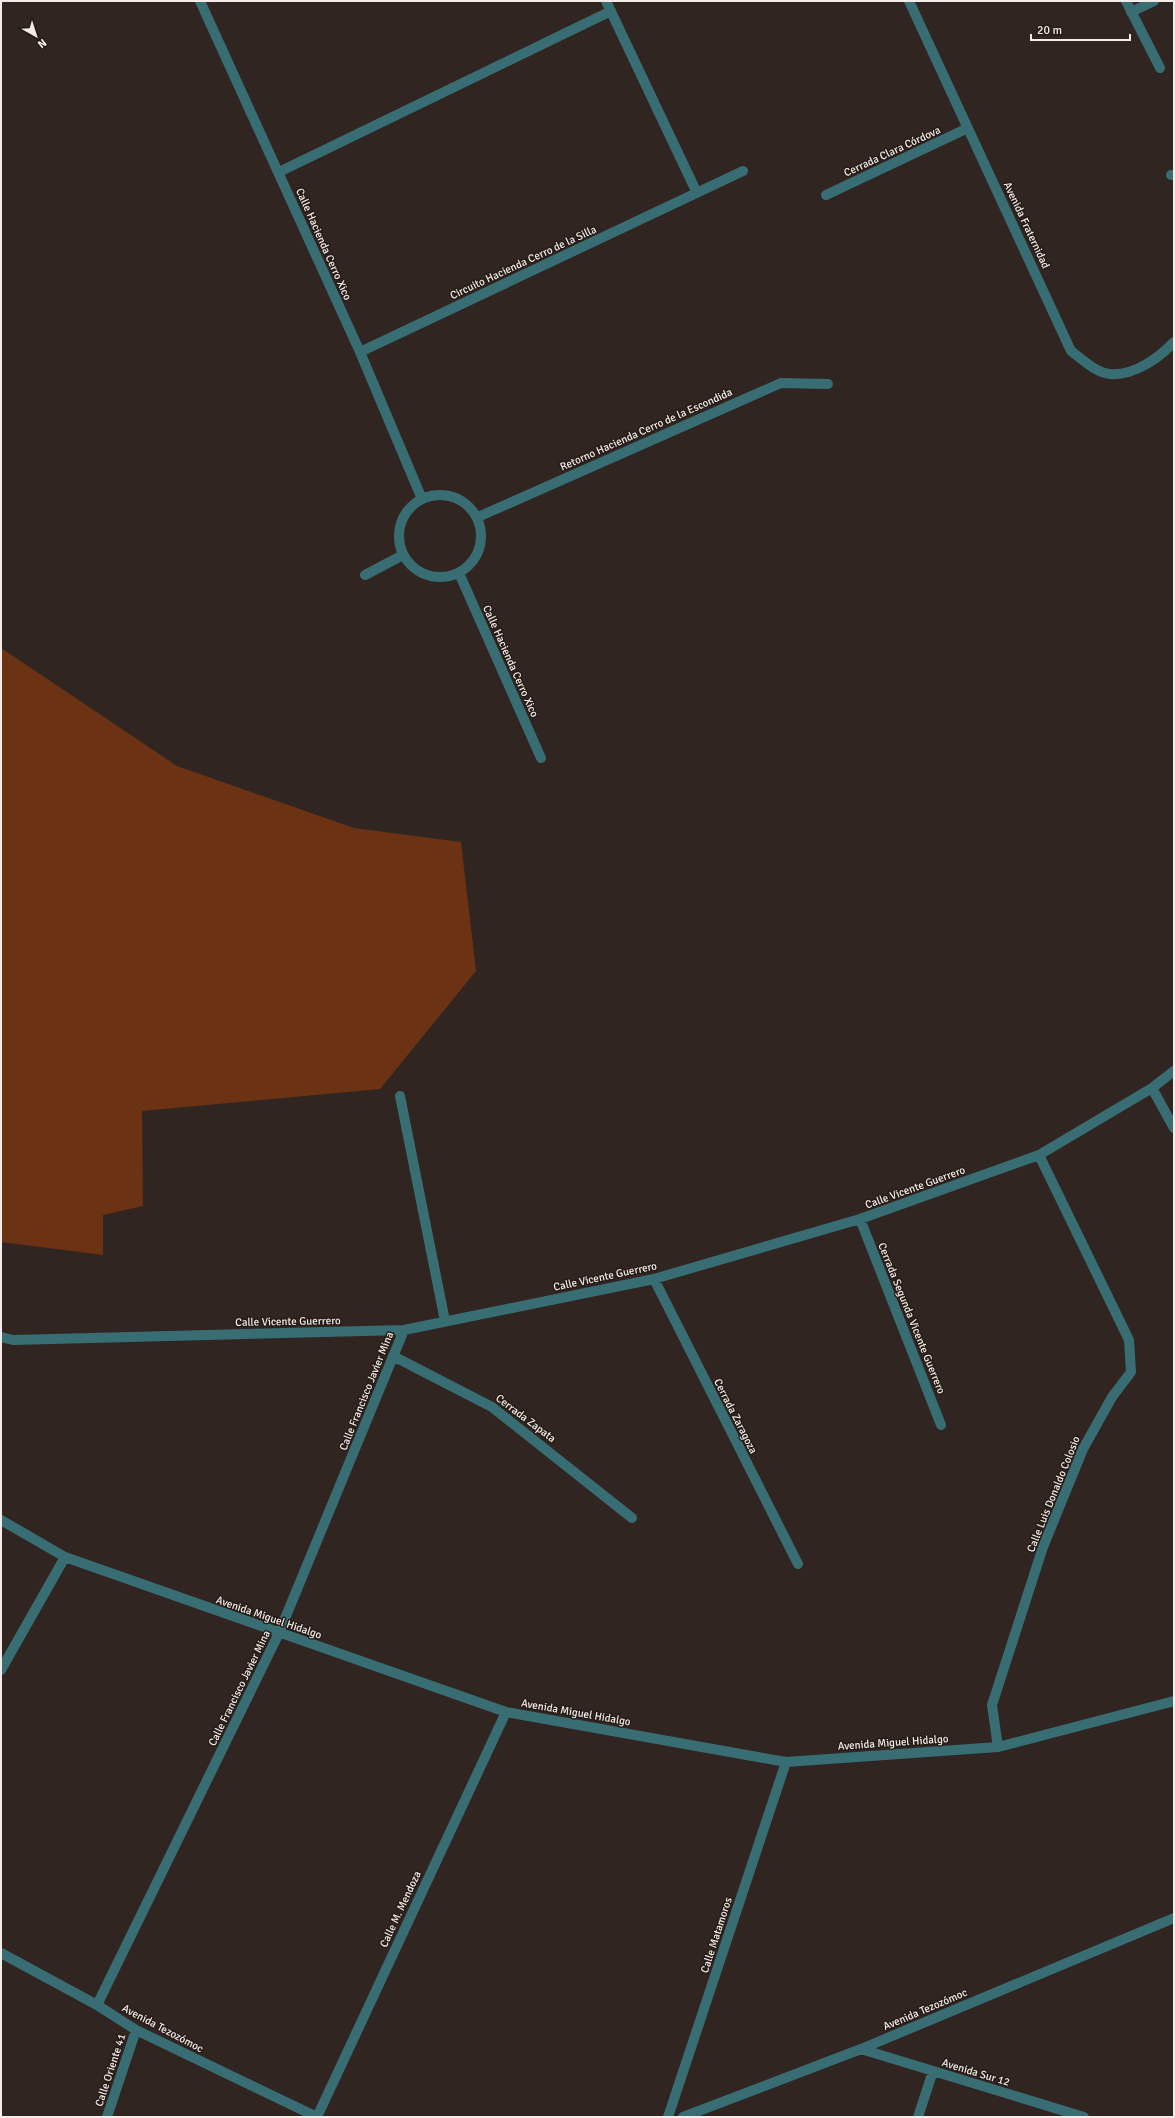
<svg xmlns="http://www.w3.org/2000/svg" width="1175" height="2118" font-family="Signika,sans-serif">
<rect width="100%" height="100%" fill="#302521"/>
<path fill="#6b3314" d="M 1,648 L 177,766 L 354,828 L 461,842 L 476,971 L 380,1089 L 142,1111 L 143,1206 L 103,1215 L 103,1255 L 1,1242 Z"/>
<g fill="none" stroke-linecap="round" stroke-linejoin="round">
<path stroke="#386d74" stroke-width="10" d="M 200,1 L 360,352 L 422,499
M 606,1 L 697,193
M 909,1 L 1071,351 C 1082,359 1096,373 1110,374 C 1134,376 1159,358 1174,342
M 1126,1 L 1160,68
M 1131,12 L 1154,1
M 279,172 L 611,11
M 1171,175 L 1174,175
M 826,195 L 968,128
M 360,352 L 743,171
M399 536a41 41 0 1 1 82 0a41 41 0 1 1-82 0Z
M 478,517 L 781,383 L 828,384
M 459,573 L 541,758
M 365,575 L 403,555
M 1152,1088 L 1174,1128
M 400,1096 L 445,1321
M 860,1219 L 941,1425
M 654,1279 L 798,1564
M 1,1337 L 13,1340 L 404,1330 L 654,1279 L 860,1219 L 1039,1155 L 1152,1088 L 1174,1071
M 393,1356 L 492,1407 L 632,1518
M 1,1520 L 65,1557 L 506,1712 L 786,1762 L 998,1747 L 1174,1701
M 1,1670 L 65,1557
M 998,1747 L 992,1705 L 1043,1547 L 1083,1449 L 1112,1397 L 1131,1372 L 1129,1340 L 1039,1155
M 1,1953 L 97,2005 L 136,2030 L 317,2117
M 97,2005 L 279,1633 L 404,1330
M 861,2049 L 1084,2117
M 107,2117 L 136,2030
M 317,2117 L 506,1712
M 668,2117 L 786,1762
M 683,2117 L 861,2049 L 1174,1918
M 918,2117 L 933,2071"/>
</g>
<g text-anchor="middle" stroke-width="3" stroke-linejoin="round" paint-order="stroke">
<g font-size="11" fill="#f3ece8" stroke="#261c17">
<text transform="translate(892 151) rotate(-25)" y="4">Cerrada Clara Córdova</text>
<text transform="translate(1027 225) rotate(65)" y="4">Avenida Fraternidad</text>
<text transform="translate(324 244) rotate(66)" y="4">Calle Hacienda Cerro Xico</text>
<text transform="translate(523 262) rotate(-25)" y="4">Circuito Hacienda Cerro de la Silla</text>
<text transform="translate(646 429) rotate(-24)" y="4">Retorno Hacienda Cerro de la Escondida</text>
<text transform="translate(511 661) rotate(66)" y="4">Calle Hacienda Cerro Xico</text>
<text transform="translate(915 1187) rotate(-20)" y="4">Calle Vicente Guerrero</text>
<text transform="translate(605 1276) rotate(-12)" y="4">Calle Vicente Guerrero</text>
<text transform="translate(912 1318) rotate(68)" y="4">Cerrada Segunda Vicente Guerrero</text>
<text transform="translate(288 1321) rotate(-1)" y="4">Calle Vicente Guerrero</text>
<text transform="translate(366 1391) rotate(-68)" y="4">Calle Francisco Javier Mina</text>
<text transform="translate(736 1416) rotate(63)" y="4">Cerrada Zaragoza</text>
<text transform="translate(526 1418) rotate(37)" y="4">Cerrada Zapata</text>
<text transform="translate(1053 1494) rotate(-68)" y="4">Calle Luis Donaldo Colosio</text>
<text transform="translate(269 1617) rotate(19)" y="4">Avenida Miguel Hidalgo</text>
<text transform="translate(239 1688) rotate(-64)" y="4">Calle Francisco Javier Mina</text>
<text transform="translate(576 1712) rotate(10)" y="4">Avenida Miguel Hidalgo</text>
<text transform="translate(893 1742) rotate(-4)" y="4">Avenida Miguel Hidalgo</text>
<text transform="translate(400 1909) rotate(-65)" y="4">Calle M. Mendoza</text>
<text transform="translate(716 1935) rotate(-72)" y="4">Calle Matamoros</text>
<text transform="translate(925 2009) rotate(-23)" y="4">Avenida Tezozómoc</text>
<text transform="translate(163 2028) rotate(28)" y="4">Avenida Tezozómoc</text>
<text transform="translate(110 2070) rotate(-72)" y="4">Calle Oriente 41</text>
<text transform="translate(976 2072) rotate(17)" y="4">Avenida Sur 12</text>
</g>
</g>
<rect width="1175" height="2118" fill="none" stroke="#f3ece8" stroke-width="4"/>
<g transform="translate(36 36) rotate(141)" stroke="#261c17" stroke-width="3" paint-order="stroke">
<path d="M0-3L7 15L0 10L-7 15Z" fill="#f3ece8"/>
<text y="-6" font-size="11" font-weight="bold" text-anchor="middle" fill="#f3ece8">N</text>
</g>
<path d="M1031 34v6h99v-6" fill="none" stroke="#f3ece8" stroke-width="2"/>
<text x="1037" y="34" font-size="12" fill="#f3ece8" stroke="#261c17" stroke-width="3" paint-order="stroke">20 m</text>
</svg>
